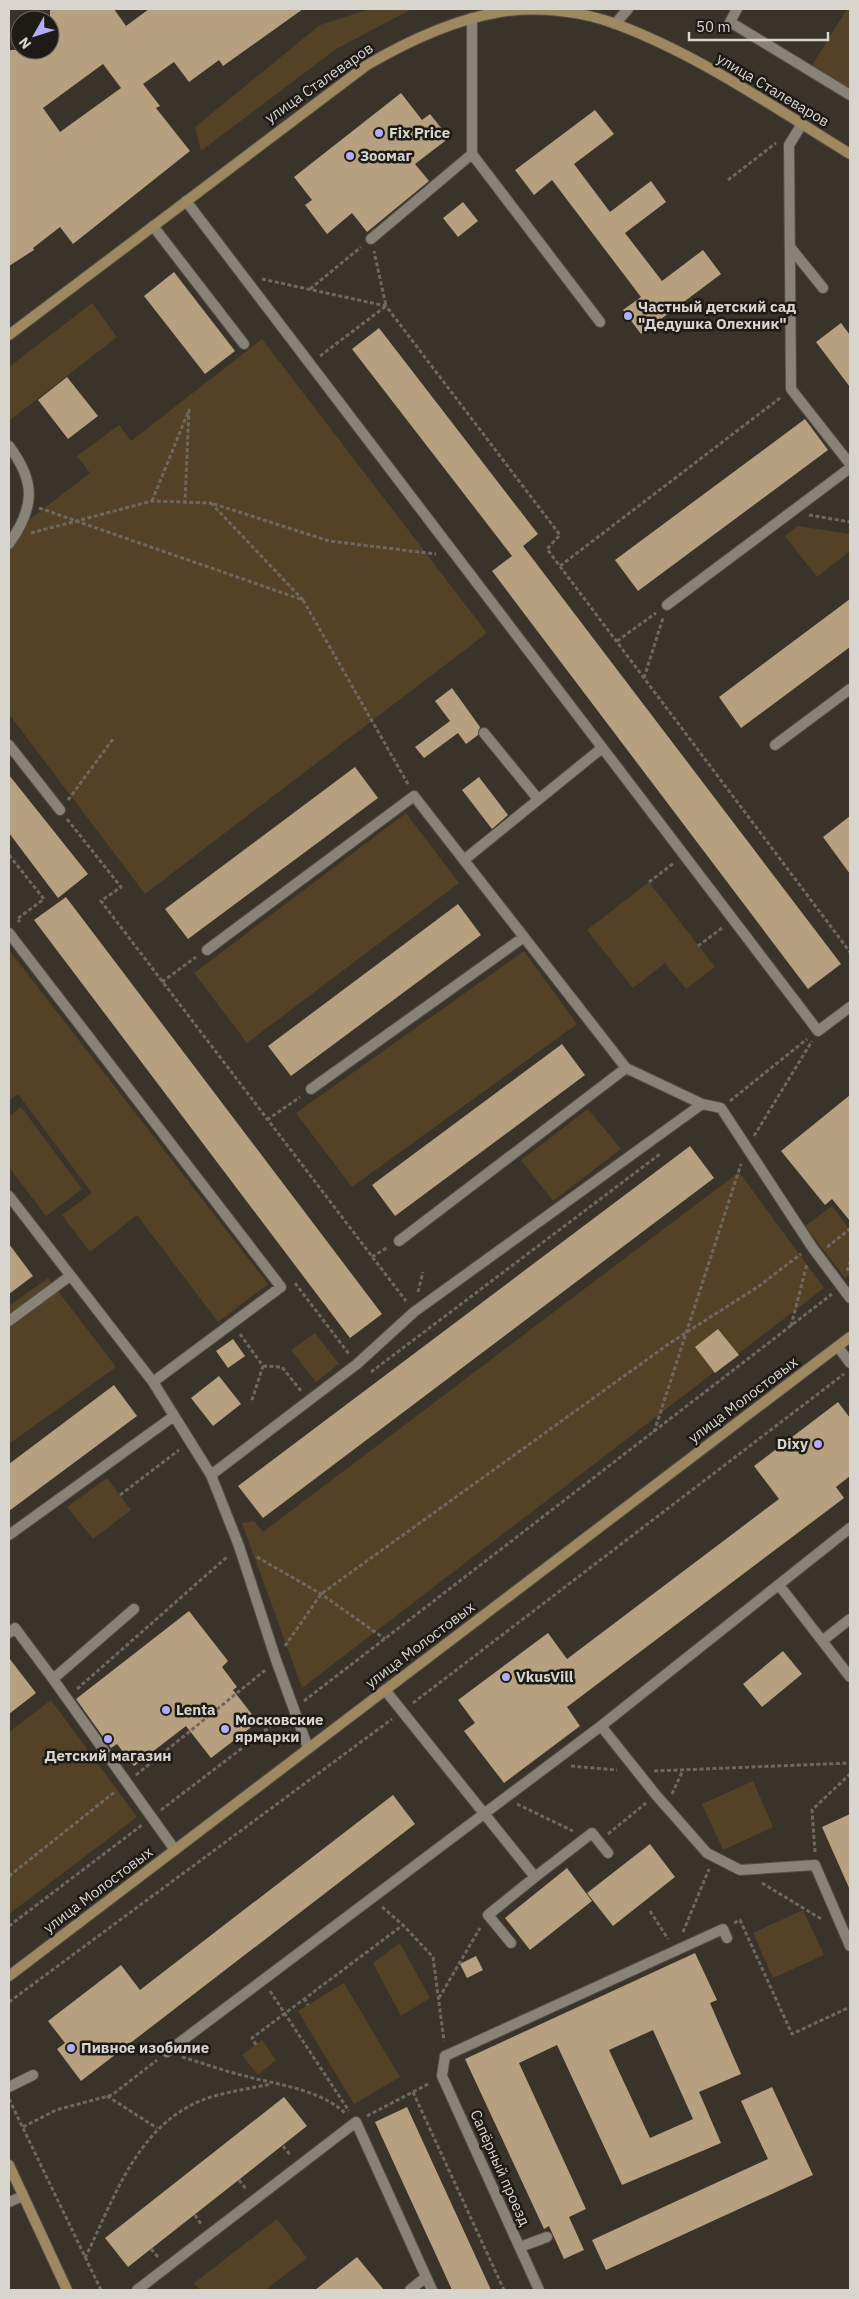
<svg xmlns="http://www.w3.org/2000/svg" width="859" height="2299" font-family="'IBM Plex Sans',sans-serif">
<rect width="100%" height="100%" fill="#393329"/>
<path fill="#544227" d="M 370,9 L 412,9 L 336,49 L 201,151 L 195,127 L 320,25 Z
M 847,9 L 850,9 L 850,92 L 811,67 Z
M 92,303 L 117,337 L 9,421 L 9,367 Z
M 262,339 L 487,633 L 145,894 L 9,714 L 9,535 L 90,473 L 77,456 L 119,425 L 131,441 Z
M 798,526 L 850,534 L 850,551 L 817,577 L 785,536 Z
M 406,813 L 459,883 L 247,1043 L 194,973 Z
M 649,882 L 715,967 L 686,989 L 665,963 L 633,988 L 587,930 Z
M 9,950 L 268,1284 L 218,1322 L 137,1215 L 90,1252 L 62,1215 L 92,1193 L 18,1094 L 9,1101 Z
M 524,951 L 577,1024 L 352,1187 L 296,1113 Z
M 21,1107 L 82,1189 L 46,1216 L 9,1167 L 9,1117 Z
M 588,1109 L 621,1149 L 553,1201 L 521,1160 Z
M 739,1172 L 824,1288 L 302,1688 L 242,1523 L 254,1521 L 263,1532 Z
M 832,1206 L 850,1230 L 850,1274 L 845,1278 L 805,1226 Z
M 48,1278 L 116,1367 L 9,1444 L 9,1306 Z
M 315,1333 L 339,1364 L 316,1382 L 291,1350 Z
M 107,1478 L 131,1510 L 93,1539 L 67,1507 Z
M 51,1700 L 137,1817 L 9,1914 L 9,1732 Z
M 753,1781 L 773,1827 L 723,1850 L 702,1804 Z
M 803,1910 L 824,1955 L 773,1978 L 753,1933 Z
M 400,1943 L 430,1998 L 401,2016 L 373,1963 Z
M 344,1983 L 400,2077 L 354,2104 L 298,2011 Z
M 262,2040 L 276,2060 L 258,2075 L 242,2055 Z
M 277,2219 L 307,2258 L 265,2290 L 200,2290 L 194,2283 Z"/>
<path fill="#b6a080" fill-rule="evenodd" d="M 50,9 L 114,9 L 126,26 L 149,9 L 303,9 L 223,66 L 219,60 L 189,82 L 174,62 L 143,84 L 160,106 L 156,108 L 190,151 L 73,244 L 60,227 L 33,248 L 34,250 L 9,266 L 9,50 L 50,50 ZM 103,64 L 121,88 L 60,132 L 43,108 Z
M 401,93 L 422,120 L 430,114 L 449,138 L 415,164 L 429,181 L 367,232 L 352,213 L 327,234 L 305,205 L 312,200 L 294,177 Z
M 595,110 L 614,134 L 574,164 L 610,212 L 651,181 L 666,202 L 625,233 L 662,281 L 703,250 L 721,274 L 641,334 L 623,310 L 641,297 L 552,180 L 534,195 L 515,170 Z
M 463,202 L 478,221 L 458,237 L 443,218 Z
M 174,272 L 235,351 L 205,374 L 144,296 Z
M 841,323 L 850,335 L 850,387 L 816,342 Z
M 379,328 L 538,534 L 523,546 L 841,964 L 808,989 L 492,571 L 512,556 L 352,349 Z
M 67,377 L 98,416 L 68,439 L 38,400 Z
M 805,419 L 828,450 L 638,591 L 615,560 Z
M 850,599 L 850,647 L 741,728 L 719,697 Z
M 452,688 L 480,727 L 478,735 L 466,744 L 458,733 L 424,758 L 415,747 L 450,721 L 435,701 Z
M 355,767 L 378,798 L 188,939 L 165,909 Z
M 9,775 L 88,874 L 58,898 L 9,833 Z
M 479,777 L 508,815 L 492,829 L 462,790 Z
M 850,816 L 850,874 L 823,837 Z
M 66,897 L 382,1314 L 350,1338 L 34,920 Z
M 458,904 L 481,935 L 291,1076 L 268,1046 Z
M 562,1044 L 585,1075 L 395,1216 L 372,1185 Z
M 850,1095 L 850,1221 L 832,1199 L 825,1205 L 781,1151 Z
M 690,1146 L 714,1178 L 263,1518 L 238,1486 Z
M 9,1244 L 33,1276 L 9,1294 Z
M 718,1329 L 739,1355 L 715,1373 L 695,1347 Z
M 233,1339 L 245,1356 L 228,1368 L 216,1351 Z
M 219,1376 L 241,1404 L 213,1426 L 191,1398 Z
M 114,1385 L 137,1416 L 9,1511 L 9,1464 Z
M 838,1402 L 850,1418 L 850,1476 L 836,1487 L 844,1498 L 567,1707 L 580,1726 L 504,1783 L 464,1731 L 475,1723 L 458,1700 L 548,1633 L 567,1659 L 779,1499 L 754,1466 Z
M 189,1611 L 228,1661 L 222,1667 L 237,1687 L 233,1690 L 258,1722 L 211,1758 L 186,1726 L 134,1766 L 117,1744 L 111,1748 L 76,1699 Z
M 783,1651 L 802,1674 L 762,1707 L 743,1684 Z
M 9,1658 L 36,1693 L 9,1714 Z
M 393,1795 L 415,1824 L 81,2081 L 57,2049 L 65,2043 L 48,2021 L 121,1965 L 140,1990 Z
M 850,1814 L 850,1890 L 822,1827 Z
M 650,1844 L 675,1877 L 613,1926 L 587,1893 Z
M 567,1868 L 592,1901 L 530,1950 L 505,1918 Z
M 695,1953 L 717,2000 L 710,2003 L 741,2074 L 699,2092 L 721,2143 L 622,2185 L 557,2045 L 519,2063 L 586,2209 L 569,2217 L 584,2250 L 564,2259 L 549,2226 L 544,2229 L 465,2059 ZM 653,2030 L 693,2119 L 650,2138 L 609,2050 Z
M 476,1956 L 483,1970 L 467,1978 L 460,1964 Z
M 772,2087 L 813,2175 L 606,2270 L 592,2240 L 768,2159 L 741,2101 Z
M 284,2097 L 307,2126 L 128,2267 L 105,2238 Z
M 407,2107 L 491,2290 L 452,2290 L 375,2122 Z
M 357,2257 L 384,2290 L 315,2290 Z"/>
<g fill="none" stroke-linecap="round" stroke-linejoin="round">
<g stroke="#544e46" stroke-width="12">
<path id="lane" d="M 737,9 L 730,22 L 850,95
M 472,18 L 472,154 L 600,322
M 615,24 L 628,9
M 802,124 L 789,145 L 791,389 L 850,464
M 186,201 L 818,1031 L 850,1007
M 153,226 L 244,344
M 371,239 L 472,154
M 790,247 L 823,288
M 9,446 C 36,482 35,507 9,544
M 667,605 L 850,468
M 484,733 L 538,799
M 9,745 L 60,810
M 775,745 L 850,689
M 464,860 L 602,748
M 9,933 L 281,1287 L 153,1382 L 211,1475 L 239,1546 L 276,1660 L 308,1748
M 207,950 L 414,796 L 626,1068
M 311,1089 L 524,937
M 9,1196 L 153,1382
M 399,1241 L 626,1068 L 702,1104
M 9,1321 L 70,1276
M 838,1347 L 850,1363
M 211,1475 L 357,1364 L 414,1312 L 702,1104 L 721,1108 L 812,1247 L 850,1298
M 9,1535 L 174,1416
M 779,1585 L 850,1677
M 134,1609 L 53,1679 L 175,1850
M 9,1633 L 15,1628 L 53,1679
M 822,1641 L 850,1619
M 385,1690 L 535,1877 L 592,1833 L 608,1853
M 601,1726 L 656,1795 L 707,1853 L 740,1870 L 815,1865 L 850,1946
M 511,1943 L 488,1915 L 535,1877
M 167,2052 L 601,1726 L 850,1528
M 445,2056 L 723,1929 L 727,1938
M 9,2087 L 33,2075
M 9,2202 L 23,2196
M 520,2247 L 547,2237
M 137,2290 L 356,2122 L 432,2290
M 410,2290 L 426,2277"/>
</g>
<g stroke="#544e46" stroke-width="12">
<path id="street" d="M 445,2056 L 442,2076 L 539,2290"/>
</g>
<g stroke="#544e46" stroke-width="12">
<path id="secondary" d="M 9,335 L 367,65 C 408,41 452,20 500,12 C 536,6 581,11 616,24 C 699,55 775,108 850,154
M 9,1976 L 850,1337
M 9,2165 L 67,2290"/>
</g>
<path stroke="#6e6960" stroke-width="3" stroke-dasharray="4 2.5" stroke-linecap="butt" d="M 728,180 L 776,143
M 262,279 L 386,306 L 560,535 L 547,549 L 850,952
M 310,289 L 361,247
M 320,356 L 386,306 L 374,251
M 152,501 L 189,410 L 185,502
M 39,508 L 303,600 L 211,503 L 329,541 L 436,554
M 809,515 L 850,522
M 31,533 L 152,501 L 211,503
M 560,566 L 780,398
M 303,600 L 408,784
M 617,641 L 656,613
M 644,678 L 663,618
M 68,800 L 113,739
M 67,819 L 121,887 L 101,901 L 406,1301
M 9,855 L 44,899 L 17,919 L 20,922
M 649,882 L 674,863
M 698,946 L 722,928
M 162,982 L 196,957
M 730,1101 L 807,1039
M 267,1120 L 300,1097
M 754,1136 L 812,1041
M 827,1247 L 850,1229
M 372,1257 L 388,1247
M 847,1271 L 850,1263
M 295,1283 L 349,1354
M 418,1292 L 423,1272
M 791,1326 L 807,1264
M 240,1334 L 263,1366 L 251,1403
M 263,1366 L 282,1367 L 301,1391
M 371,1372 L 660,1154
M 654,1432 L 741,1164
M 120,1495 L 179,1450
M 257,1557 L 321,1594 L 385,1639
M 285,1646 L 321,1594 L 670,1343 L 759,1286 L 801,1254
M 77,1689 L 228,1556
M 304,1701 L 832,1294
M 413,1703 L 844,1374
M 571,1766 L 617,1770
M 654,1771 L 850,1763
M 136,1775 L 264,1671 L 265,1673
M 672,1794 L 683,1770
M 517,1804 L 573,1831
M 161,1810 L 283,1717
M 608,1834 L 646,1803
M 815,1852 L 812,1810 L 850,1774
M 9,1876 L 116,1791
M 762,1883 L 823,1920
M 382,1907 L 403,1925 L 433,1957 L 444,2041
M 650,1911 L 668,1939
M 734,1923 L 740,1920 L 792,2034 L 850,2007
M 9,1926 L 142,1825
M 683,1932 L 709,1869
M 270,1991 L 349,2111
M 304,1998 L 308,2005
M 439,1998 L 480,1928
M 9,2002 L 392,1719
M 256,2045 L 252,2038 L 403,1925
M 182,2057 C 203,2063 224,2071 245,2076 C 278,2085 319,2089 345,2113
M 413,2092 L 504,2290
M 107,2096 L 157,2128
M 9,2099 L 101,2290
M 367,2116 L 430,2083
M 23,2127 L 56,2110 L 112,2095 L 157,2060
M 283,2146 L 290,2155
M 239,2180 L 246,2189
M 195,2215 L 201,2224
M 151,2249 L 158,2257
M 85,2258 C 116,2195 139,2118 214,2096 C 233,2091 252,2088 271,2084"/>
<use href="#lane" stroke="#898277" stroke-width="10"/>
<use href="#street" stroke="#898277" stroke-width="10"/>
<use href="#secondary" stroke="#9e8860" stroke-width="10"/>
</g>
<g fill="#b4acf9" stroke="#1e1b16" stroke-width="2">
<circle cx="379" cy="133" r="5"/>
<circle cx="350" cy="156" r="5"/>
<circle cx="628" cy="316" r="5"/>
<circle cx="818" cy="1444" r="5"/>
<circle cx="506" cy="1677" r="5"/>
<circle cx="166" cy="1710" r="5"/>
<circle cx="225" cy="1729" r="5"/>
<circle cx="108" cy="1739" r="5"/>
<circle cx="71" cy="2048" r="5"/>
</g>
<g text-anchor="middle" stroke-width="5" stroke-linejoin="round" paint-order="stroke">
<g font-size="15" fill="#d8d4ce" stroke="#1e1b16">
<text transform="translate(319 83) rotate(-35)" y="5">улица Сталеваров</text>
<text transform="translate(773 90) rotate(31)" y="5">улица Сталеваров</text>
<text transform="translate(743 1400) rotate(-37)" y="5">улица Молостовых</text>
<text transform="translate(420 1645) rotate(-37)" y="5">улица Молостовых</text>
<text transform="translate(98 1890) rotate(-37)" y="5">улица Молостовых</text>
<text transform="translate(500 2168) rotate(66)" y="5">Сапёрный проезд</text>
</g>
<g font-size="15" font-weight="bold" fill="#d8d4ce" stroke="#1e1b16" text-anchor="start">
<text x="389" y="138">Fix Price</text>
<text x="360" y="161">Зоомаг</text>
<text x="638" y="312">Частный детский сад<tspan x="638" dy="17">"Дедушка Олехник"</tspan></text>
<text x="808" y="1449" text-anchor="end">Dixy</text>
<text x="516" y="1682">VkusVill</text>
<text x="176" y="1715">Lenta</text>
<text x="235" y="1725">Московские<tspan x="235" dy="17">ярмарки</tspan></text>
<text x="108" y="1761" text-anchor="middle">Детский магазин</text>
<text x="81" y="2053">Пивное изобилие</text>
</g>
</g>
<rect width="859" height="2299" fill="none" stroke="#d8d4ce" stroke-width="20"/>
<g transform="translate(35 35) rotate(231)"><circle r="24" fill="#1e1b16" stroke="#686560"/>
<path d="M0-4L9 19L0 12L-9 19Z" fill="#b4acf9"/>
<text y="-8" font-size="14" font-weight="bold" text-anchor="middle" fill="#d8d4ce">N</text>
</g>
<path d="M689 32v8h139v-8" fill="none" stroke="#d8d4ce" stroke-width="2.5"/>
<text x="696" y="32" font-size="15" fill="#d8d4ce" stroke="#1e1b16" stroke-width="4" paint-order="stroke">50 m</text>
</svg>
